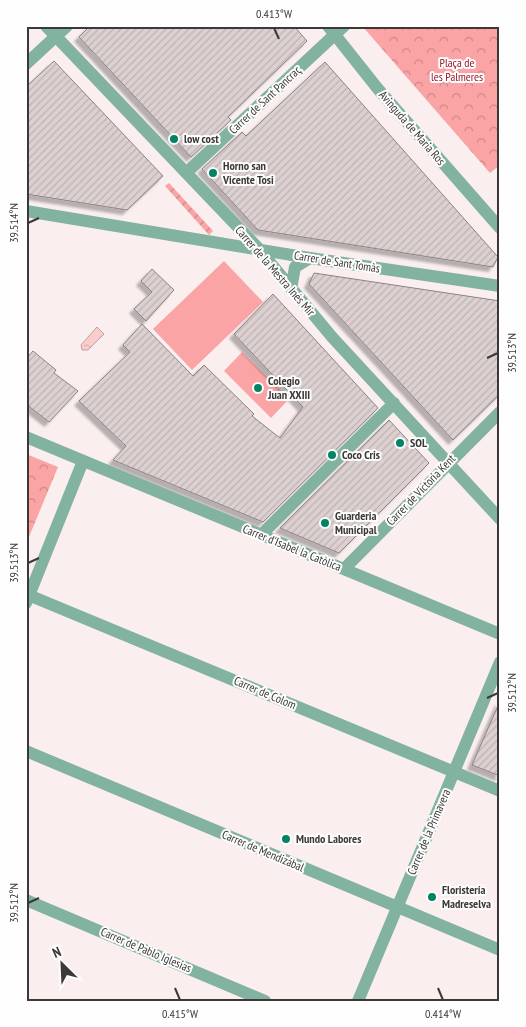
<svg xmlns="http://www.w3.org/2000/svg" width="526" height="1027" font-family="'PT Sans Narrow',sans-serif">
<defs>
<pattern id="park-crowns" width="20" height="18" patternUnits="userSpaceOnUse" patternTransform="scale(1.25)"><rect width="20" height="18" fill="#fba4a6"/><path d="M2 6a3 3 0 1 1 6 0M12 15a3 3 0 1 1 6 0" fill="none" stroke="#cc8788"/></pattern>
<pattern id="garden-furrows" width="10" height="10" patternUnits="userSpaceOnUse" patternTransform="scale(1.25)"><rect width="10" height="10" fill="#fba4a6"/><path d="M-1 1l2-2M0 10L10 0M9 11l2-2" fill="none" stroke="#cc8788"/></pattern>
<pattern id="water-ripples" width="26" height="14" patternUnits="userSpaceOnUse" patternTransform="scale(1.25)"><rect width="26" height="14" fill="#facdcd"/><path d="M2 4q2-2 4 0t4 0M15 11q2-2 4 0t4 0" fill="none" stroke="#d7b1b1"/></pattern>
<pattern id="building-hatch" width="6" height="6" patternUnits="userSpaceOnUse" patternTransform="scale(1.25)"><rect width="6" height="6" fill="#dcd0d0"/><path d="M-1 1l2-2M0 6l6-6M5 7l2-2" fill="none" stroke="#beb3b3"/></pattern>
<filter id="shadow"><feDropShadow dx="-4.5" dy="4.5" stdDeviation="1" flood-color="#0004"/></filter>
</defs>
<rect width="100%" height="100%" fill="#faeeee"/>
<path fill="url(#park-crowns)" d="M 364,26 L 500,26 L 500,165 L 490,173 L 363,27 Z
M 26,454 L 58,467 L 26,544 Z"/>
<path fill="url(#garden-furrows)" d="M 169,183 L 213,231 L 209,235 L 165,186 Z"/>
<path fill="#fba4a6" d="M 224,261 L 263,302 L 192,370 L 153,329 Z
M 242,352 L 289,399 L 271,418 L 224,371 Z"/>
<path fill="url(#water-ripples)" stroke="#c1a0a0" d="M 97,327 L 104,334 L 88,350 L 82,350 L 81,345 Z"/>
<path fill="url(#building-hatch)" stroke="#8e8383" filter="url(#shadow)" d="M 90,26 L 294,26 L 307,41 L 228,117 L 231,120 L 191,157 L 79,37 Z
M 54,61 L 163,176 L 127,210 L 26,194 L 26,87 Z
M 325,62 L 498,257 L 493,267 L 258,230 L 202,169 L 242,132 L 246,136 Z
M 152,269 L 174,290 L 146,321 L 134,309 L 152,292 L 141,281 Z
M 314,273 L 500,301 L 500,394 L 453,440 L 309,284 Z
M 273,294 L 378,408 L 263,522 L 113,460 L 126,446 L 79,401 L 130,352 L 123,345 L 142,324 L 193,376 L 204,365 L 254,414 L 252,416 L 280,438 L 303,407 L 234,334 Z
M 33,351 L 56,370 L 54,373 L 78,391 L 49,422 L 26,404 L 26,359 Z
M 389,420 L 429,463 L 339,553 L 280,528 Z
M 500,701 L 500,776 L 472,765 Z"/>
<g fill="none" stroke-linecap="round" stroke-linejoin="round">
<path stroke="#82b2a0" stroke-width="12" d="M 46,26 L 258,248 L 332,337 L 500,519
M 328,26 L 378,89 L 500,228
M 26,64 L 67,26
M 186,173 L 344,26
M 26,211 L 310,258 L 500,286
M 291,289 L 295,267 L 310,258
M 26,437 L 500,634
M 261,535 L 394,403
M 344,569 L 500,412
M 26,594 L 500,791
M 26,603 L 83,461
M 26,751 L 500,950
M 26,900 L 265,1001
M 358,1001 L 500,662"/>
</g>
<path fill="none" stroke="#3c3837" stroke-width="2" d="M 274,28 L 279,39M 28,223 L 39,218M 487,358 L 498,353M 28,563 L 39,558M 487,698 L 498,693M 28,903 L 39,898M 175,988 L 180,1000M 438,988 L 443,1000"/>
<g fill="#028364" stroke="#fefefe" stroke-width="2">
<circle cx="174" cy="139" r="5"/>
<circle cx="213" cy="173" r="5"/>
<circle cx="258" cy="388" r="5"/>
<circle cx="400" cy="443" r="5"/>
<circle cx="332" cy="455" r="5"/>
<circle cx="325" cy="523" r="5"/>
<circle cx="286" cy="839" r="5"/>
<circle cx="432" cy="897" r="5"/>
</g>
<g text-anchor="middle" stroke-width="4" stroke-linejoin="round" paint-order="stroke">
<g font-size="12" fill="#94182e" stroke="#fefefe">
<text x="457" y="67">Plaça de<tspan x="457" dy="14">les Palmeres</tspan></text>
</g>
<g font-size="12" fill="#3c3837" stroke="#fefefe">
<text transform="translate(265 100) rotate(-43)" y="4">Carrer de Sant Pancraç</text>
<text transform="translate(412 128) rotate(49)" y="4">Avinguda de Maria Ros</text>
<text transform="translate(337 262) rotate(9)" y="4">Carrer de Sant Tomàs</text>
<text transform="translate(275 271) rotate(49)" y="4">Carrer de la Mestra Inés Mir</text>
<text transform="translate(421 490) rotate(-46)" y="4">Carrer de Victoria Kent</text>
<text transform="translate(292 548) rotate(22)" y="4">Carrer d'Isabel la Catòlica</text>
<text transform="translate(265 693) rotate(23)" y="4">Carrer de Colom</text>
<text transform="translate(429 832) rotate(-67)" y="4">Carrer de la Primavera</text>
<text transform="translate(263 851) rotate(23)" y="4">Carrer de Mendizábal</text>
<text transform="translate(146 950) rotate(23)" y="4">Carrer de Pablo Iglesias</text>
</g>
<g font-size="12" font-weight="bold" fill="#3c3837" stroke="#fefefe" text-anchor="start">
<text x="184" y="143">low cost</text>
<text x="223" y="170">Horno san<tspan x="223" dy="14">Vicente Tosi</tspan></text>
<text x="268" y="385">Colegio<tspan x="268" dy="14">Juan XXIII</tspan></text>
<text x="410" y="447">SOL</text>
<text x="342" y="459">Coco Cris</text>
<text x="335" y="520">Guarderia<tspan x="335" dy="14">Municipal</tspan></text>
<text x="296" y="843">Mundo Labores</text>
<text x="442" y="894">Floristería<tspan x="442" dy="14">Madreselva</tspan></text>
</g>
</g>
<rect width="526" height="1027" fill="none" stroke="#fefefe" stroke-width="55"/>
<g transform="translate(62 964) rotate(336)" stroke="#fefefe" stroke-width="4" paint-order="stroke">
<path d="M0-4L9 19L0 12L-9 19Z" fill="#3c3837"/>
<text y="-8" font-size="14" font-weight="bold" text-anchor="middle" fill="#3c3837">N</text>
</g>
<rect x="28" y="28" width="470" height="972" fill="none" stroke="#3c3837" stroke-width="2"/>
<g font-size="12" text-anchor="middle" fill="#3c3837">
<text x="274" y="18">0.413°W</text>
<text transform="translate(14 223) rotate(-90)" y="4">39.514°N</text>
<text transform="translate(512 353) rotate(-90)" y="4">39.513°N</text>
<text transform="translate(14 563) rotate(-90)" y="4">39.513°N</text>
<text transform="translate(512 693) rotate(-90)" y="4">39.512°N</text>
<text transform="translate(14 903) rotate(-90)" y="4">39.512°N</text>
<text x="180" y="1018">0.415°W</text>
<text x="443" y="1018">0.414°W</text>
</g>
</svg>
